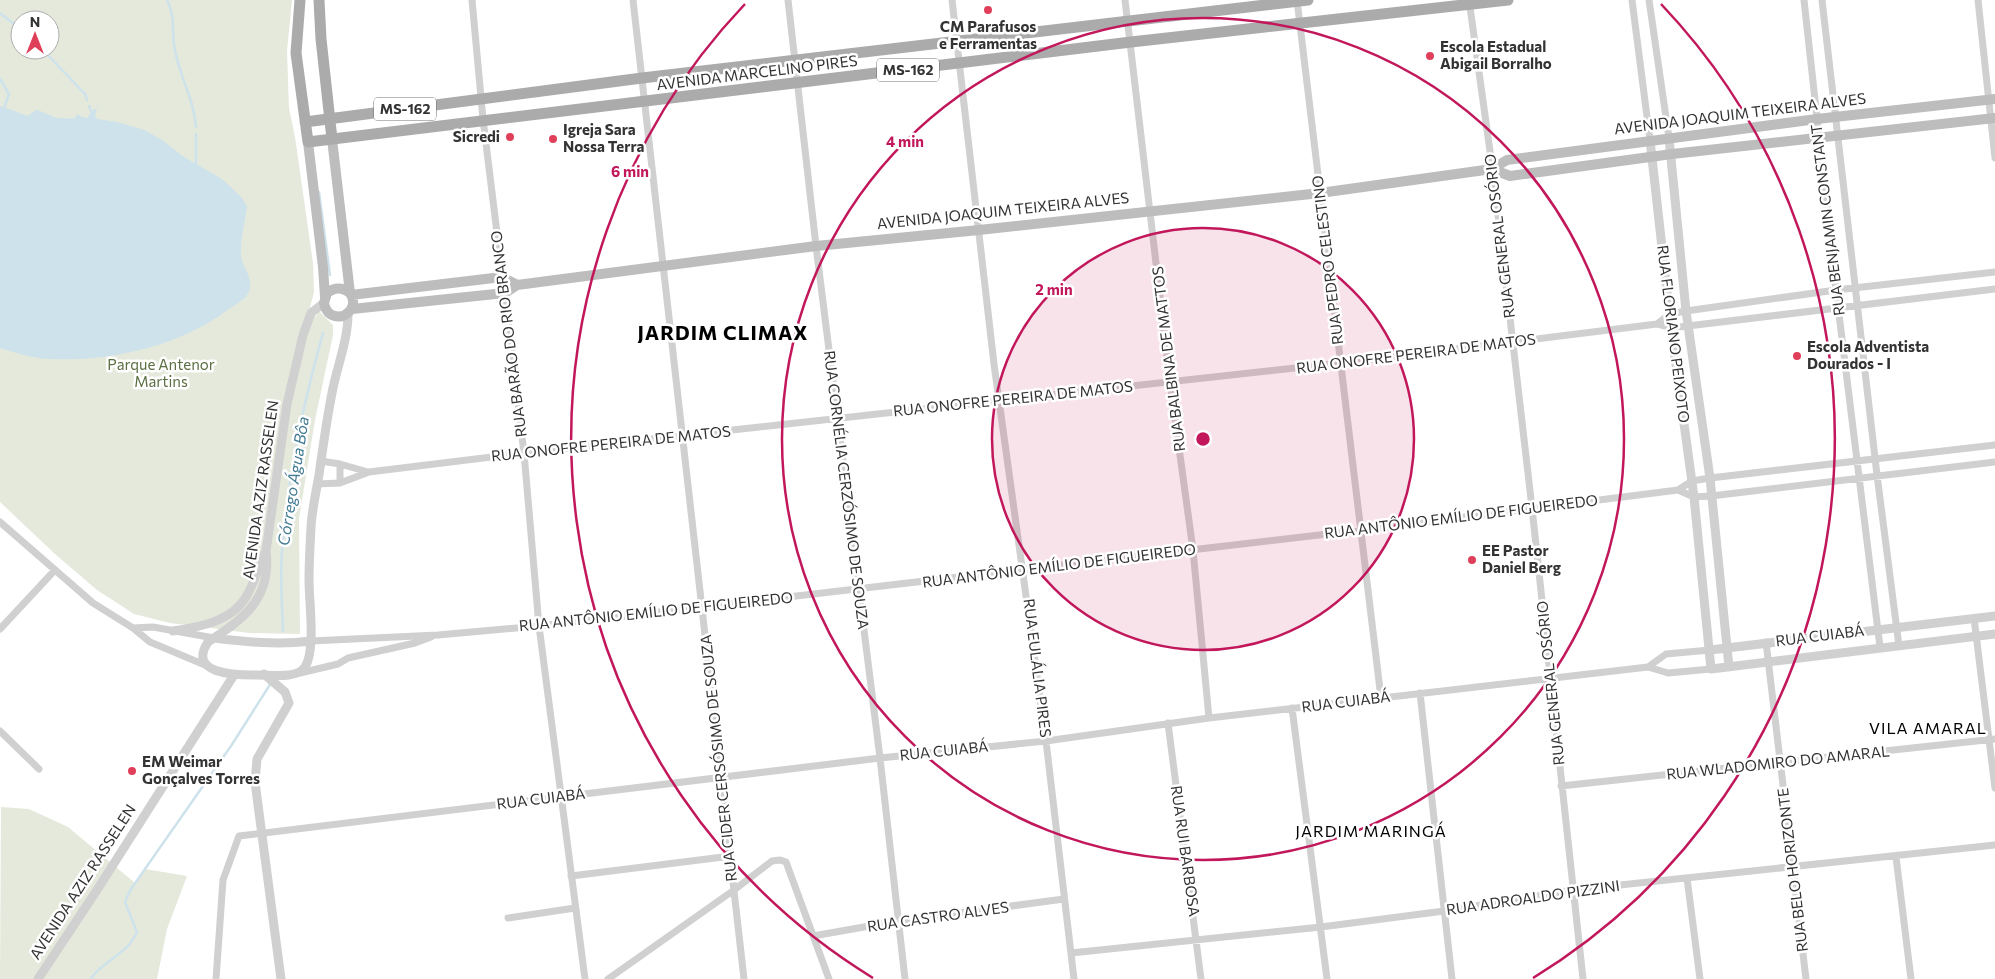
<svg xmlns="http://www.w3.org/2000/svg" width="1995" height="979" font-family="Commissioner,sans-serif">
<rect width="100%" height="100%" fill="#fff"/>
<path fill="#e4e9dc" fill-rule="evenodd" d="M 0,0 L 292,0 L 287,51 L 289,108 L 295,137 L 313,263 L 314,292 L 309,311 L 311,317 L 316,316 L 319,311 L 333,325 L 333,335 L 315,420 L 299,519 L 300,634 L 249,633 L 170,623 L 134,614 L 97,590 L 55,554 L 0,502 ZM 20,20 L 50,20 L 50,50 L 20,50 Z
M 1,807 L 29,809 L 68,827 L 135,883 L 145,869 L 187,876 L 167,929 L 157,979 L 0,979 Z"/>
<path fill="#cde2eb" d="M 0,106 L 28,116 L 36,110 C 42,111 44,113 49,115 C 56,119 68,119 75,118 L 77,114 L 82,117 L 88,118 L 91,111 L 97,108 L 95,116 L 97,119 L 117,122 L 144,130 L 162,140 L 184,157 L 222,179 L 241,197 L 247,206 C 245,222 240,240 241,255 C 242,268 254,277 249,292 C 246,299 233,306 226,311 C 178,347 108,362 48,359 C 32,358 16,353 0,348 Z"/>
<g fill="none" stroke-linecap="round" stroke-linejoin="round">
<path stroke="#cde2eb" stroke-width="2.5" d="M 167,0 C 175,15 172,29 174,45 C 178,74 194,98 196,127
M 0,13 L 20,29
M 43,50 L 85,94 L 87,100
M 0,79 L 9,94 L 4,108
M 89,106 L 91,111
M 196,134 L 196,164
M 319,192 L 330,275
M 283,631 C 282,604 280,577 282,551 C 288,477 303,404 323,333
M 91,979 C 93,971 121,954 129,945 C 132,941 135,936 137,932 L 125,902 L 131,889 L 231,746 L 271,683"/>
<path stroke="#d0d0d0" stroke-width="7" d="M 472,0 L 483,119 L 524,453 L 539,626 L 585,979
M 633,0 L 744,979
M 788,0 L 816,246 L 880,758 L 905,979
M 952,0 L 994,364 L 1046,741 L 1074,979
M 1125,0 L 1170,382 L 1193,550 L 1209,718
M 1297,0 L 1381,698
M 1469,0 L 1494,180 L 1532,508 L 1583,979
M 1632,0 L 1650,140
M 1649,0 L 1669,138
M 1804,0 L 1836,290 L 1880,647
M 1822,0 L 1877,475 L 1899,646
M 1978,0 L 1995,158
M 1657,324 L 1670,314 L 1686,311 L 1836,290 L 1995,272
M 321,461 L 340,464 L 368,472
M 340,464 L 340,483
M 317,484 L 340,483 L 369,472 L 524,453 L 1341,363 L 1657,324 L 1671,328 L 1995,289
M 1678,490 L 1694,497 L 1711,496 L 1995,462
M 0,522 L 93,603 L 133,628 L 150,642 L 205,665
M 1974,618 L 1995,788
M 133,628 L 153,627 L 214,638
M 0,629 L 54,571
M 311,641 L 438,635 L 539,626 L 1362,530 L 1678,490 L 1692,481 L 1710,478 L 1995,445
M 1766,642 L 1806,979
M 1648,667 L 1666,654 L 1710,650
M 300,673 L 338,664 L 348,658 L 415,643 L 431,637
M 1420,693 L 1452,979
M 1292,708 L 1327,979
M 1168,723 L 1201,979
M 0,731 L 39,769
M 1561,786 L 1995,739
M 1896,857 L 1911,979
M 571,876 L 731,856
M 1687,878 L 1700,979
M 508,918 L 575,908
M 813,936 L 898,921 L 1064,899
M 1071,953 L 1321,927 L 1444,911 L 1573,890 L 1995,845
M 216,979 L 223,880 L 239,836 L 880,758 L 1046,741 L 1209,718 L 1648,667 L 1668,673 L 1711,669
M 608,979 L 734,890 L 772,861 L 780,860 L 786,862 L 829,979"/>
<path stroke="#d0d0d0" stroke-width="9" d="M 1669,138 L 1686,311 L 1710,478 L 1729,667
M 1650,140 L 1671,328 L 1694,497 L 1711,669 L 1995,634
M 324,303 L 311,313 L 303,335 L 287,404 L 266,551 C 272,599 243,619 208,642 C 187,674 235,675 254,675 C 268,674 296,680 305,667 C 316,650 309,602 309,580 C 309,563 310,545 311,527 C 312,510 316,492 319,475 C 323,446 327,417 333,388 C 338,364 348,339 348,314
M 173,631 C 199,627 231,622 246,597 C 254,584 258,568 264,554
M 214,638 C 246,642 278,645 311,641
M 1710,650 L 1995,616
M 264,674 L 285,692 L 289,703 L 257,759 L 255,782 L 281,979
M 38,979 L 97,890 L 234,675"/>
<path stroke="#bdbdbd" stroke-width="10" d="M 332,139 L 350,293 C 356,302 353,311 343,316 C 332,318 326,313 324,303 L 327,293 C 335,287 342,287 350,293
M 308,142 L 323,267 L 325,297
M 1492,169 L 1510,176 L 1672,154 L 1995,118
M 351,295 L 502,277 L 517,285
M 352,309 L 505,293 L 517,285 L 816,246 L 979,230 L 1320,193 L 1492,169 L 1507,160 L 1817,119 L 1995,99"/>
<path stroke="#ababab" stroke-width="11" d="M 300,0 L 296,53 L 308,142 L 1131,42 L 1508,0
M 319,0 L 321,39 L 332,139
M 305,122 L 642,78 L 1308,0"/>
</g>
<circle cx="1203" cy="439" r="211" fill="#c2185b" fill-opacity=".12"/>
<g fill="none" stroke="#c2185b" stroke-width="2.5">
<circle cx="1203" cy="439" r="211"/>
<circle cx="1203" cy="439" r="421"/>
<path d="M873 978A632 632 0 0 1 745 4M1661 4A632 632 0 0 1 1533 978"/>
</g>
<g fill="#e03f5a" stroke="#fff" stroke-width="2">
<circle cx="988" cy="10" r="5"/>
<circle cx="1430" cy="56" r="5"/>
<circle cx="510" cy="137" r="5"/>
<circle cx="553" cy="139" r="5"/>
<circle cx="1797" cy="356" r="5"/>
<circle cx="1472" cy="560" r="5"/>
<circle cx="132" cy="771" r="5"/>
</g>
<g text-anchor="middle" stroke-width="5" stroke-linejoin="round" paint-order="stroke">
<g fill="#fff" stroke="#707070" stroke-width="1">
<rect x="877" y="58.5" width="62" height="23" rx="4"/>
<rect x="374" y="97.5" width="62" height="23" rx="4"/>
</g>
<g font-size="14" font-weight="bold" fill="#333">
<text x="908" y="75">MS-162</text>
<text x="405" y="114">MS-162</text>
</g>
<g font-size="15" font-weight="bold" fill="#333" stroke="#fff" text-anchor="start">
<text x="988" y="32" text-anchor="middle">CM Parafusos<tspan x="988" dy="17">e Ferramentas</tspan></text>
<text x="1440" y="52">Escola Estadual<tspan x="1440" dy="17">Abigail Borralho</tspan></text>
<text x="563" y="135">Igreja Sara<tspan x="563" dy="17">Nossa Terra</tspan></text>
<text x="500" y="142" text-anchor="end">Sicredi</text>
<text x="1807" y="352">Escola Adventista<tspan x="1807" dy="17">Dourados - I</tspan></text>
<text x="1482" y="556">EE Pastor<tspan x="1482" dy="17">Daniel Berg</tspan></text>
<text x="142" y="767">EM Weimar<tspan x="142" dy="17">Gonçalves Torres</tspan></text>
</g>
<g font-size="15" fill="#333" stroke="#fff">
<text transform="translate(757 73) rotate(-7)" y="5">AVENIDA MARCELINO PIRES</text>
<text transform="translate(1740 114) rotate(-7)" y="5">AVENIDA JOAQUIM TEIXEIRA ALVES</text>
<text transform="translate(1003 211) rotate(-6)" y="5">AVENIDA JOAQUIM TEIXEIRA ALVES</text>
<text transform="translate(1828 220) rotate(-97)" y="5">RUA BENJAMIN CONSTANT</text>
<text transform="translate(1500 236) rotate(-97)" y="5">RUA GENERAL OSÓRIO</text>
<text transform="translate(1328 260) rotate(-97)" y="5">RUA PEDRO CELESTINO</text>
<text transform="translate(509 334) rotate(-97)" y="5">RUA BARÃO DO RIO BRANCO</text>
<text transform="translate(1673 334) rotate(83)" y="5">RUA FLORIANO PEIXOTO</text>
<text transform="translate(1416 354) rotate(-7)" y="5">RUA ONOFRE PEREIRA DE MATOS</text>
<text transform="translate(1169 359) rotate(-97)" y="5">RUA BALBINA DE MATTOS</text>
<text transform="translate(1013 399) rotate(-6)" y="5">RUA ONOFRE PEREIRA DE MATOS</text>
<text transform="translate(611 444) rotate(-6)" y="5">RUA ONOFRE PEREIRA DE MATOS</text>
<text transform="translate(261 490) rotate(-82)" y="5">AVENIDA AZIZ RASSELEN</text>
<text transform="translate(846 490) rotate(83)" y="5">RUA CORNÉLIA CERZÓSIMO DE SOUZA</text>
<text transform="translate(1461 517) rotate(-7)" y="5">RUA ANTÔNIO EMÍLIO DE FIGUEIREDO</text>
<text transform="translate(1059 566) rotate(-7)" y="5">RUA ANTÔNIO EMÍLIO DE FIGUEIREDO</text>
<text transform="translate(656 612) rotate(-6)" y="5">RUA ANTÔNIO EMÍLIO DE FIGUEIREDO</text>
<text transform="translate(1820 636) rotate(-7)" y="5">RUA CUIABÁ</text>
<text transform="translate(1037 668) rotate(83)" y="5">RUA EULÁLIA PIRES</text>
<text transform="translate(1551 683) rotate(-96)" y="5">RUA GENERAL OSÓRIO</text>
<text transform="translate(1346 702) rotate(-7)" y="5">RUA CUIABÁ</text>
<text transform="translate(944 751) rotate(-6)" y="5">RUA CUIABÁ</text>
<text transform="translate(719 758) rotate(-96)" y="5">RUA CIDER CERSÓSIMO DE SOUZA</text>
<text transform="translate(1778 763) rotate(-6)" y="5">RUA WLADOMIRO DO AMARAL</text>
<text transform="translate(541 799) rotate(-7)" y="5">RUA CUIABÁ</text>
<text transform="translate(1185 851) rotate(82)" y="5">RUA RUI BARBOSA</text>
<text transform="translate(1793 870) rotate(-97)" y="5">RUA BELO HORIZONTE</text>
<text transform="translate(83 882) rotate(-57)" y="5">AVENIDA AZIZ RASSELEN</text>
<text transform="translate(1533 898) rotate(-8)" y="5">RUA ADROALDO PIZZINI</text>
<text transform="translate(938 917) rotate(-8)" y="5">RUA CASTRO ALVES</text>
</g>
<g font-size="15" fill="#5a6e41" stroke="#fff">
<text x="161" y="370">Parque Antenor<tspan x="161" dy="17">Martins</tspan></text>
</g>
<g font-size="16" font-style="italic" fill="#427b93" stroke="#fff">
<text transform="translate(293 481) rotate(-81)" y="6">Córrego Água Bôa</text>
</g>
<g font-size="16" letter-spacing="1" fill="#000" stroke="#fff">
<text x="1928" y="734">VILA AMARAL</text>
<text x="1371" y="837">JARDIM MARINGÁ</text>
</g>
<g font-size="20" font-weight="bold" letter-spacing="1" fill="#000" stroke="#fff">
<text x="723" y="340">JARDIM CLIMAX</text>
</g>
</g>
<circle cx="1203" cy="439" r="8" fill="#c2185b" stroke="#fff" stroke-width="2.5"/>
<g font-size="15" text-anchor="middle" font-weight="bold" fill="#c2185b" stroke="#fff" stroke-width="5" stroke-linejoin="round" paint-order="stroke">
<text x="905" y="147">4 min</text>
<text x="630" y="177">6 min</text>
<text x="1054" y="295">2 min</text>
</g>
<g transform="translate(35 35)"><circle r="24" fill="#ffffff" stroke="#adadad"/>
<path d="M0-4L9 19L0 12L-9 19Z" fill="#e03f5a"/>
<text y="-8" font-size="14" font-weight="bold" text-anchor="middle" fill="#333333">N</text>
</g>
</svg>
